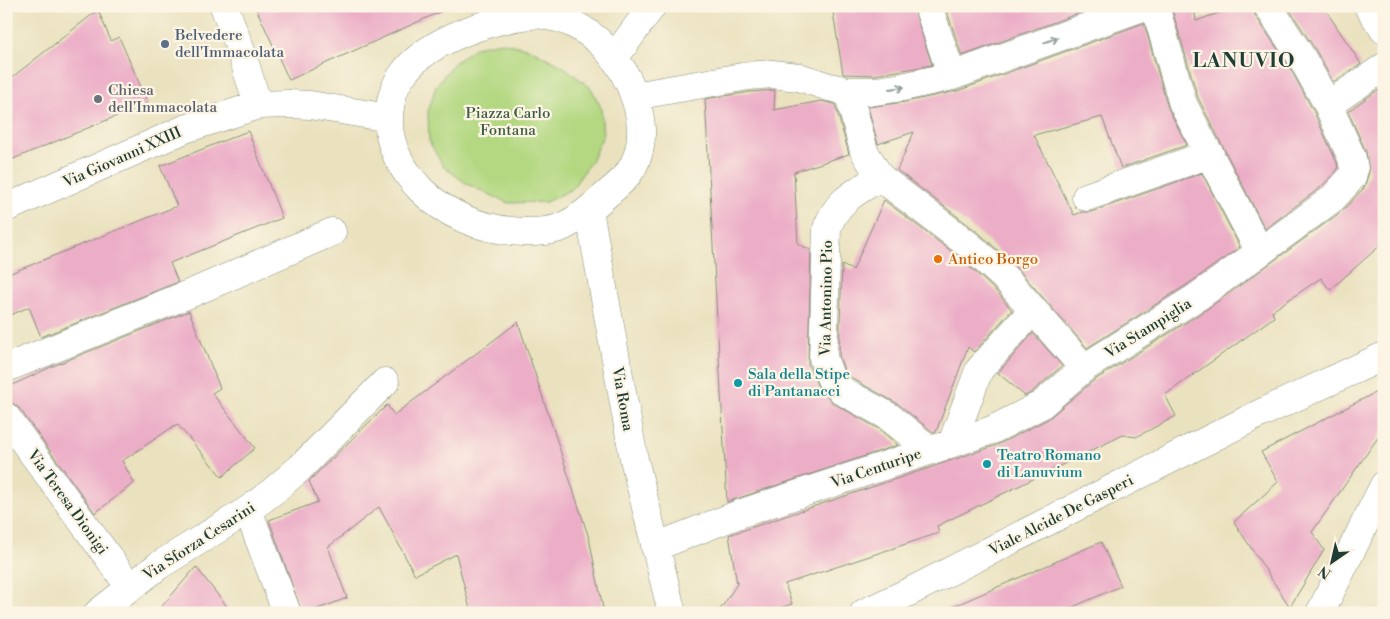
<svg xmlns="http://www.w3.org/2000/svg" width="1390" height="619" font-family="'Libre Bodoni',serif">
<rect width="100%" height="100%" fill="#fcf5e5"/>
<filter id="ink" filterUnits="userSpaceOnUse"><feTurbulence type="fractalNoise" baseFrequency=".02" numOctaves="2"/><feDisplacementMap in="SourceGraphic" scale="10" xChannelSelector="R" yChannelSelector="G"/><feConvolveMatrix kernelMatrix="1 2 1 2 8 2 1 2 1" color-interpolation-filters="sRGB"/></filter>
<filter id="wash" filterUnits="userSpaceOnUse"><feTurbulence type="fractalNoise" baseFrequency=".0096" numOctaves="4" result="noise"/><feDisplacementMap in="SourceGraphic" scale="20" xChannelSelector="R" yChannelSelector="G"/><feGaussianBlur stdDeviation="1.12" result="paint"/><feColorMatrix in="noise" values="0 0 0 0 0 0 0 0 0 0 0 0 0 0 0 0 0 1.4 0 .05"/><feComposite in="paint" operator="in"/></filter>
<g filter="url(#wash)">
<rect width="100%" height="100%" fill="#eae2bf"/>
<path fill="#b3d881" stroke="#698a5a" d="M 501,42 L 530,49 L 564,67 L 591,88 L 601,108 L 603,136 L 591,161 L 572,189 L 546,202 L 508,203 L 467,184 L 443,166 L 429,141 L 428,112 L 436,86 L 454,63 L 476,47 Z"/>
<g id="blocks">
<path fill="#ecaec7" d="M 255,6 L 453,6 L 289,80 Z
M 832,6 L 913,6 L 932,65 L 875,75 L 843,74 Z
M 945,6 L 1098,6 L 962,56 Z
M 1171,6 L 1194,6 L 1196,21 L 1238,6 L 1252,6 L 1255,15 L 1289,66 L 1314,112 L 1337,163 L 1338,169 L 1321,187 L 1265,229 L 1198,98 Z
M 1287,6 L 1323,6 L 1361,64 L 1333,82 L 1315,49 Z
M 98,10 L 111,41 L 119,37 L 148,103 L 6,162 L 6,82 Z
M 1144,23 L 1168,108 L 1187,145 L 1121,168 L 1102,117 L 1034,135 L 1074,215 L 1082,212 L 1091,212 L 1202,173 L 1240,247 L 1188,284 L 1087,348 L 1019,270 L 980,234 L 897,170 L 914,132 L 878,144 L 868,107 L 905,102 L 957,91 Z
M 775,90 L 774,110 L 821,101 L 835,104 L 849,154 L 794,172 L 798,244 L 811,250 L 808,364 L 817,385 L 833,403 L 879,429 L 898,445 L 727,502 L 705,99 L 750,92 Z
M 1378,90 L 1384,99 L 1384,242 L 1330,290 L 1321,278 L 1272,311 L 1274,317 L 1165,395 L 1176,416 L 1136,437 L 1123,435 L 937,526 L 939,533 L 785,584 L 792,604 L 764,613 L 718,613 L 737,584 L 729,535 L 997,445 L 1048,419 L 1093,381 L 1206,310 L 1341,212 L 1364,188 L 1369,172 L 1366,152 L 1348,111 Z
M 248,131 L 282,218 L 170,263 L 178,282 L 41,337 L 29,307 L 6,317 L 6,275 L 177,206 L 160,166 Z
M 884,200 L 960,258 L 997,292 L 1012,310 L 974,352 L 968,347 L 936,432 L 934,433 L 898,404 L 853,379 L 844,370 L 839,355 L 842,265 L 853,270 Z
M 189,311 L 220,388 L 212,393 L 255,448 L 222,477 L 177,424 L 122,461 L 134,483 L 95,513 L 19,408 L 12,403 L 6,395 L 6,388 L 53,366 Z
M 518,322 L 589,538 L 604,613 L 471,613 L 456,554 L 415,575 L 379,507 L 328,547 L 347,598 L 307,613 L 302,613 L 269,520 L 318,502 L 309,481 L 387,405 L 394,415 Z
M 1033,333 L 1062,366 L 1032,392 L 1025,396 L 998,373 Z
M 1384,388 L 1384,429 L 1312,532 L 1324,550 L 1290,607 L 1234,522 L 1278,482 L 1261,452 Z
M 1101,542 L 1121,586 L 1059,613 L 938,613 Z
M 196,567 L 232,613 L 156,613 Z"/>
</g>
</g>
<g filter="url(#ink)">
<use href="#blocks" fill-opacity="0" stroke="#84907a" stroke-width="1"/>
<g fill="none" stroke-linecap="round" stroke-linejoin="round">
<g stroke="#84907a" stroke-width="29">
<path id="minor" d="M 224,6 L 241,51 L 258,105
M 928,6 L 952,76
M 1155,6 L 1183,104 L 1260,252
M 1368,6 L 1384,30
M 538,14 C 546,16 556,17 564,20 C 589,30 609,48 623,71 C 640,101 651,143 628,174 C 622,182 614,188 606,195 C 593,207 580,218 564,226 C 551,232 537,232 523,232 C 484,230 449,217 421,190 C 405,173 391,151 389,127 C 388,109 392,88 403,74 C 429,38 496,18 538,14 Z
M 615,57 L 652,6
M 848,91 L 864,151 L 880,177 L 970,246 L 1008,281 L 1084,368 L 1197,297 L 1260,252 L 1332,199 L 1352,177 L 1354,169 L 1352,158 L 1328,105 L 1302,58 L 1268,6
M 634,96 L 748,76 L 772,74 L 799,77 L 829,87 L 848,91 L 876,91 L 903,87 L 952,76 L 1145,6
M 1328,105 L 1384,67
M 880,177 C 855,193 838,199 827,228 L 823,358 L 831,379 L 844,392 L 888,416 L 930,450
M 1086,197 L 1210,154
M 6,208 L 185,129 L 258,105 L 289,104 L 310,105 L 389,118
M 589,210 L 634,459 L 672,613
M 6,368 L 194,292 L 332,232
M 6,417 L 130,587
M 952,443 L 979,370 L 1033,310
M 248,510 L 287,613
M 655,547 L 742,513 L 992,430 L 1041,405 L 1084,368
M 98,613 L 158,566 L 248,510 L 272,492 L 300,468 L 385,382
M 864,613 L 909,592 L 1257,415 L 1384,356
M 1320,613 L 1384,485"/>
</g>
<use href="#minor" stroke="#fff" stroke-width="28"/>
</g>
<defs><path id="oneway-shaft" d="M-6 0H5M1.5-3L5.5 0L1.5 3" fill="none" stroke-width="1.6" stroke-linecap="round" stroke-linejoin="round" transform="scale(1.25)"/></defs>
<g stroke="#8f9e9a">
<use href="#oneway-shaft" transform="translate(1051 40) rotate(-20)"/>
<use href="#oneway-shaft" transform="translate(897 88) rotate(-8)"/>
</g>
</g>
<circle fill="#5c6f8a" stroke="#fcf5e5" stroke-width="2" cx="165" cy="44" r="5"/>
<circle fill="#6b7280" stroke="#fcf5e5" stroke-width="2" cx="98" cy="99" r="5"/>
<circle fill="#e8710a" stroke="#fcf5e5" stroke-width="2" cx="938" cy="259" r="5"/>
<g fill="#0f9aa8" stroke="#fcf5e5" stroke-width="2">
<circle cx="738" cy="383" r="5"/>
<circle cx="987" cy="464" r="5"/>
</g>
<g text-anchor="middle" stroke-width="4.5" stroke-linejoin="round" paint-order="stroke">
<g font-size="15" fill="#4e5e75" stroke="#fcf5e5" text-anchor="start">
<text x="175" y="40">Belvedere<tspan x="175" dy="17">dell'Immacolata</tspan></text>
</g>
<g font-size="15" fill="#5b616d" stroke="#fcf5e5" text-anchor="start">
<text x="108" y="95">Chiesa<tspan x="108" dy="17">dell'Immacolata</tspan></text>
</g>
<g font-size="15" fill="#3d5c43" stroke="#fcf5e5">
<text x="508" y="118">Piazza Carlo<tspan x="508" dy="17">Fontana</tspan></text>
</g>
<g font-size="15" fill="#1f3d34" stroke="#fcf5e5">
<text transform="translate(122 157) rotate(-24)" y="5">Via Giovanni XXIII</text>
<text transform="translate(826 298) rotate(-89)" y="5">Via Antonino Pio</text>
<text transform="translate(1148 328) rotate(-32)" y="5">Via Stampiglia</text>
<text transform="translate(623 399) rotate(80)" y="5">Via Roma</text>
<text transform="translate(876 468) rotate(-19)" y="5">Via Centuripe</text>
<text transform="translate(68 502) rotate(54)" y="5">Via Teresa Dionigi</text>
<text transform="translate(1061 515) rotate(-27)" y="5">Viale Alcide De Gasperi</text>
<text transform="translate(199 541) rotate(-33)" y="5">Via Sforza Cesarini</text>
</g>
<g font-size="15" fill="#c56008" stroke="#fcf5e5" text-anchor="start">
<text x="948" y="264">Antico Borgo</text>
</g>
<g font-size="15" fill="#0d838f" stroke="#fcf5e5" text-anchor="start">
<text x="748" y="379">Sala della Stipe<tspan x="748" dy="17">di Pantanacci</tspan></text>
<text x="997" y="460">Teatro Romano<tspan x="997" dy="17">di Lanuvium</tspan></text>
</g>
<g font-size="20" font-weight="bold" letter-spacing="1" fill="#1f3d34" stroke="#fcf5e5">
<text x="1244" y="67">LANUVIO</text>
</g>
</g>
<rect width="1390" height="619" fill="none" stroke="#fcf5e5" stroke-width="25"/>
<g transform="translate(1332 562) rotate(214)" stroke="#fcf5e5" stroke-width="4" paint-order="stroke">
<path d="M0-4L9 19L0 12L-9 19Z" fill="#1f3d34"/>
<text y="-8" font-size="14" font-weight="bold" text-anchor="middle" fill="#1f3d34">N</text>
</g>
</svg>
